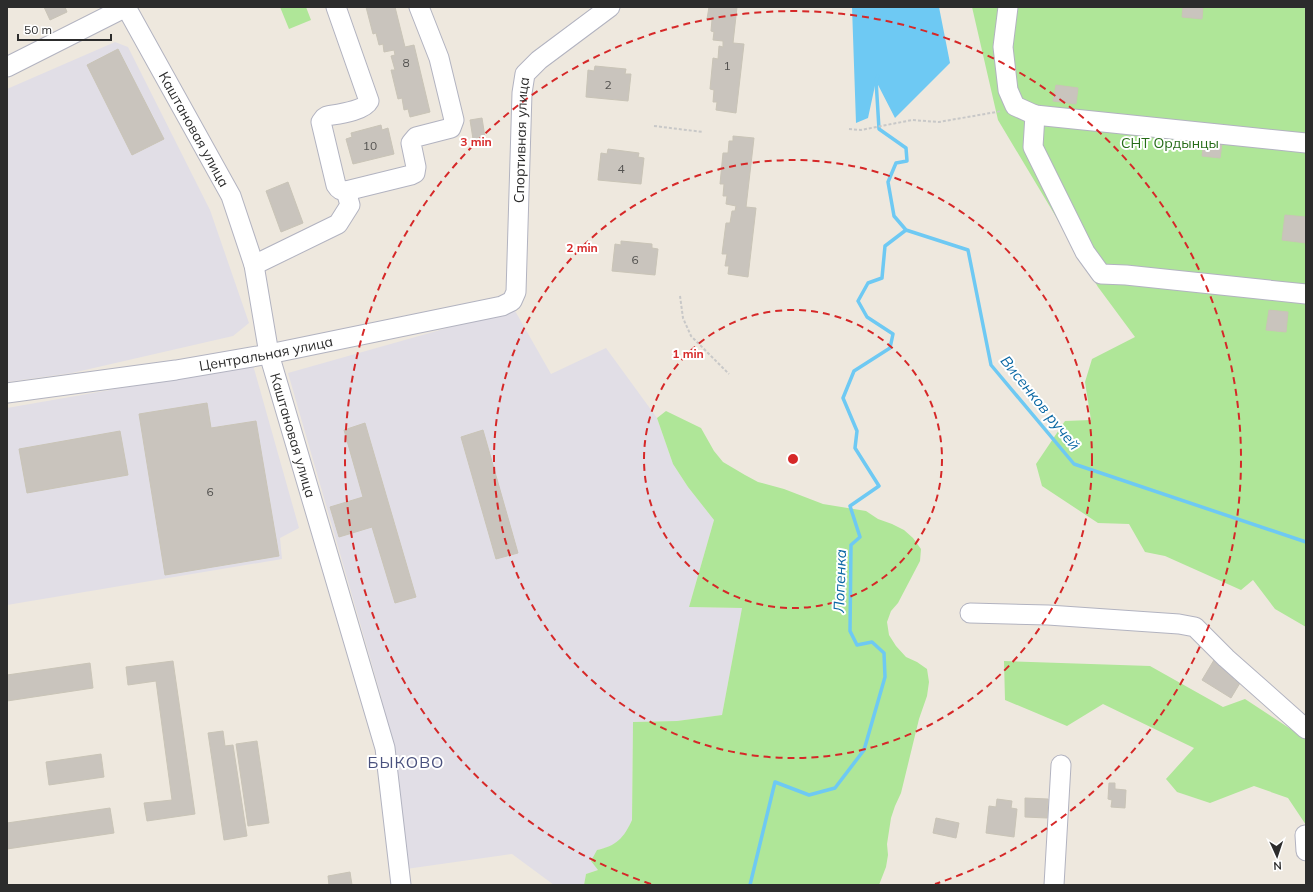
<svg xmlns="http://www.w3.org/2000/svg" width="1313" height="892" font-family="Mulish,sans-serif">
<rect width="100%" height="100%" fill="#eee8de"/>
<path fill="#e1dee6" d="M 115,42 L 128,47 L 210,210 L 249,323 L 233,336 L 72,373 L 7,382 L 7,89 Z
M 514,309 L 551,374 L 606,348 L 657,418 L 673,464 L 688,487 L 714,520 L 689,607 L 742,608 L 722,715 L 677,721 L 633,722 L 632,820 L 627,831 L 619,841 L 609,847 L 597,850 L 598,870 L 586,874 L 584,885 L 554,885 L 512,854 L 406,869 L 381,696 L 288,373 Z
M 253,365 L 299,528 L 280,538 L 282,559 L 7,605 L 7,408 Z"/>
<path fill="#afe698" d="M 280,7 L 306,7 L 311,20 L 289,29 Z
M 972,7 L 1306,7 L 1306,627 L 1275,609 L 1253,580 L 1241,590 L 1165,556 L 1145,552 L 1129,524 L 1098,523 L 1042,486 L 1036,464 L 1065,421 L 1091,420 L 1085,382 L 1092,359 L 1135,337 L 1098,287 L 998,120 Z
M 666,411 L 701,428 L 714,451 L 723,462 L 745,475 L 758,482 L 784,489 L 823,504 L 866,511 L 878,519 L 892,524 L 904,530 L 913,538 L 921,549 L 920,561 L 898,603 L 891,611 L 887,622 L 889,635 L 896,646 L 906,657 L 917,662 L 927,669 L 929,682 L 927,696 L 919,719 L 901,793 L 895,806 L 891,818 L 887,844 L 888,855 L 886,867 L 879,885 L 584,885 L 586,874 L 598,870 L 591,861 L 597,850 C 616,846 624,838 632,820 L 633,722 L 677,721 L 722,715 L 742,608 L 689,607 L 714,520 L 688,487 L 673,464 L 657,418 Z
M 1004,661 L 1150,666 L 1223,707 L 1245,699 L 1306,739 L 1306,825 L 1288,798 L 1254,786 L 1210,803 L 1177,792 L 1166,779 L 1194,748 L 1103,704 L 1067,726 L 1005,700 Z"/>
<path fill="#6ec9f3" d="M 852,7 L 939,7 L 950,63 L 895,118 L 876,81 L 868,118 L 856,123 Z"/>
<g fill="none" stroke-linecap="round" stroke-linejoin="round">
<path stroke="#6ec9f3" stroke-width="3.5" d="M 906,230 L 968,250 L 991,365 L 1074,464 L 1306,542
M 750,885 L 775,782 L 809,795 L 835,788 L 864,750 L 885,677 L 884,653 L 872,642 L 857,645 L 850,631 L 851,545 L 860,537 L 850,506 L 879,486 L 855,448 L 857,431 L 843,398 L 854,371 L 890,348 L 893,334 L 867,317 L 858,301 L 868,283 L 882,278 L 885,246 L 906,230 L 894,216 L 888,182 L 896,163 L 907,161 L 906,148 L 879,129 L 876,80 L 878,76"/>
</g>
<path fill="#c9c4bd" stroke="#c9c4b7" d="M 44,7 L 65,7 L 67,12 L 50,20 Z
M 366,7 L 395,7 L 405,47 L 414,45 L 430,112 L 410,117 L 408,109 L 404,110 L 402,98 L 398,99 L 391,70 L 395,70 L 391,56 L 395,55 L 394,50 L 384,52 L 383,44 L 379,45 L 376,33 L 373,34 Z
M 709,7 L 737,7 L 733,43 L 744,44 L 736,113 L 716,110 L 717,102 L 713,102 L 714,90 L 710,89 L 713,58 L 718,59 L 719,46 L 723,47 L 723,41 L 713,40 L 714,32 L 711,31 L 712,20 L 707,19 Z
M 1183,7 L 1203,7 L 1202,19 L 1182,17 Z
M 118,49 L 164,139 L 132,155 L 87,65 Z
M 595,66 L 626,69 L 625,74 L 631,74 L 628,101 L 586,97 L 588,70 L 594,71 Z
M 1056,85 L 1078,88 L 1076,104 L 1053,101 Z
M 482,118 L 485,137 L 473,139 L 470,120 Z
M 381,125 L 382,130 L 388,128 L 394,154 L 353,164 L 346,139 L 352,137 L 351,133 Z
M 733,136 L 754,138 L 746,207 L 756,208 L 748,277 L 728,274 L 729,266 L 725,266 L 727,254 L 722,254 L 726,223 L 730,223 L 732,211 L 735,211 L 736,206 L 726,204 L 727,196 L 723,196 L 724,184 L 720,184 L 723,153 L 728,153 L 729,141 L 733,141 Z
M 1204,142 L 1222,144 L 1220,158 L 1202,156 Z
M 608,149 L 639,153 L 638,157 L 644,158 L 641,184 L 598,180 L 601,153 L 607,154 Z
M 288,182 L 303,223 L 281,232 L 266,191 Z
M 1285,215 L 1306,217 L 1306,243 L 1282,240 Z
M 621,241 L 652,244 L 652,248 L 658,249 L 655,275 L 612,271 L 615,244 L 621,245 Z
M 1269,310 L 1288,312 L 1286,332 L 1266,330 Z
M 207,403 L 211,428 L 256,421 L 279,556 L 165,575 L 139,414 Z
M 365,423 L 416,597 L 395,603 L 372,527 L 339,537 L 330,507 L 363,497 L 344,430 Z
M 483,430 L 518,553 L 496,559 L 461,437 Z
M 120,431 L 128,475 L 27,493 L 19,449 Z
M 1214,660 L 1231,670 L 1229,673 L 1234,677 L 1233,679 L 1240,683 L 1231,698 L 1202,680 Z
M 173,661 L 195,814 L 147,821 L 144,803 L 172,800 L 156,681 L 128,685 L 126,667 Z
M 90,663 L 93,688 L 7,701 L 7,675 Z
M 223,731 L 225,746 L 233,745 L 247,836 L 224,840 L 208,733 Z
M 257,741 L 269,823 L 248,826 L 236,744 Z
M 101,754 L 104,777 L 49,785 L 46,762 Z
M 1109,783 L 1115,783 L 1115,789 L 1126,790 L 1125,808 L 1111,807 L 1112,800 L 1108,799 Z
M 1025,798 L 1048,799 L 1047,818 L 1025,817 Z
M 997,799 L 1012,801 L 1011,808 L 1017,809 L 1014,837 L 986,833 L 989,806 L 996,807 Z
M 110,808 L 114,833 L 7,849 L 7,823 Z
M 936,818 L 959,823 L 956,838 L 933,833 Z
M 350,872 L 352,885 L 329,885 L 328,876 Z"/>
<g fill="none" stroke-linecap="round" stroke-linejoin="round">
<g stroke="#b2b3c0" stroke-width="21">
<g id="minor">
<path id="s1" d="M 126,7 L 231,196 L 254,265 L 269,354 L 385,748 L 401,885"/>
<path d="M 336,7 L 369,101 C 364,111 338,114 327,116 L 324,118 L 321,122 L 336,185 C 339,190 341,191 346,191"/>
<path d="M 1008,7 L 1003,47 L 1008,90 L 1015,106 L 1035,115 L 1033,147 L 1085,252 L 1101,274 L 1126,275 L 1306,294"/>
<path d="M 7,67 L 126,7"/>
<path d="M 1035,115 L 1306,143"/>
<path d="M 254,265 L 338,224 L 350,205 L 346,191 L 411,175 L 415,173 L 416,167 L 411,143 L 416,137 L 451,128 L 454,120 L 439,58 L 419,7"/>
<path id="s2" d="M 7,393 L 176,370 L 269,354 L 502,306 L 512,301 L 516,292 L 522,93 L 525,74 L 539,60 L 610,7"/>
<path d="M 970,613 L 1048,615 L 1179,624 L 1195,627 L 1226,658 L 1306,729"/>
<path d="M 1305,835 L 1306,851"/>
<path d="M 1054,885 L 1061,765"/>
</g>
</g>
<path stroke="#c8c8c8" stroke-width="2" stroke-dasharray="3 2" stroke-linecap="butt" d="M 654,126 L 703,132
M 849,129 L 861,130 L 912,120 L 939,122 L 1002,111
M 680,296 L 683,318 L 691,336 L 729,374"/>
<use href="#minor" stroke="#fff" stroke-width="19"/>
</g>
<g fill="none" stroke="#d62828" stroke-width="2" stroke-dasharray="7 5">
<circle cx="793" cy="459" r="149"/>
<circle cx="793" cy="459" r="299"/>
<path d="M651 884A448 448 0 1 1 935 884"/>
</g>
<g text-anchor="middle" stroke-width="4" stroke-linejoin="round" paint-order="stroke">
<g font-size="12" fill="#535250">
<text x="406" y="67">8</text>
<text x="727" y="70">1</text>
<text x="608" y="89">2</text>
<text x="370" y="150">10</text>
<text x="621" y="173">4</text>
<text x="635" y="264">6</text>
<text x="210" y="496">6</text>
</g>
<g font-size="14" fill="#2c2c2c" stroke="#fff">
<text dy="5" stroke="none"><textPath href="#s1" startOffset="140">Каштановая улица</textPath></text>
<text dy="5" stroke="none"><textPath href="#s2" startOffset="676">Спортивная улица</textPath></text>
<text dy="5" stroke="none"><textPath href="#s2" startOffset="262">Центральная улица</textPath></text>
<text dy="5" stroke="none"><textPath href="#s1" startOffset="464">Каштановая улица</textPath></text>
</g>
<g font-size="14" fill="#266c18" stroke="#fff">
<text x="1170" y="148">СНТ Ордынцы</text>
</g>
<g font-size="15" font-style="italic" fill="#0967a3" stroke="#fff">
<text transform="translate(1040 403) rotate(51)" y="5">Висенков ручей</text>
<text transform="translate(840 581) rotate(-88)" y="5">Лопенка</text>
</g>
<g font-size="16" letter-spacing="1" fill="#4a517e" stroke="#fff">
<text x="406" y="768">БЫКОВО</text>
</g>
</g>
<circle cx="793" cy="459" r="6" fill="#d62828" stroke="#fff" stroke-width="2"/>
<g font-size="12" text-anchor="middle" font-weight="bold" fill="#d62828" stroke="#fff" stroke-width="4" stroke-linejoin="round" paint-order="stroke">
<text x="476" y="146">3 min</text>
<text x="582" y="252">2 min</text>
<text x="688" y="358">1 min</text>
</g>
<rect width="1313" height="892" fill="none" stroke="#2c2c2c" stroke-width="16"/>
<g transform="translate(1277 856) rotate(177)" stroke="#ffffff" stroke-width="3" paint-order="stroke">
<path d="M0-3L7 15L0 10L-7 15Z" fill="#2c2c2c"/>
<text y="-6" font-size="11" font-weight="bold" text-anchor="middle" fill="#2c2c2c">N</text>
</g>
<path d="M18 34v6h93v-6" fill="none" stroke="#2c2c2c" stroke-width="2"/>
<text x="24" y="34" font-size="12" fill="#2c2c2c" stroke="#ffffff" stroke-width="3" paint-order="stroke">50 m</text>
</svg>
